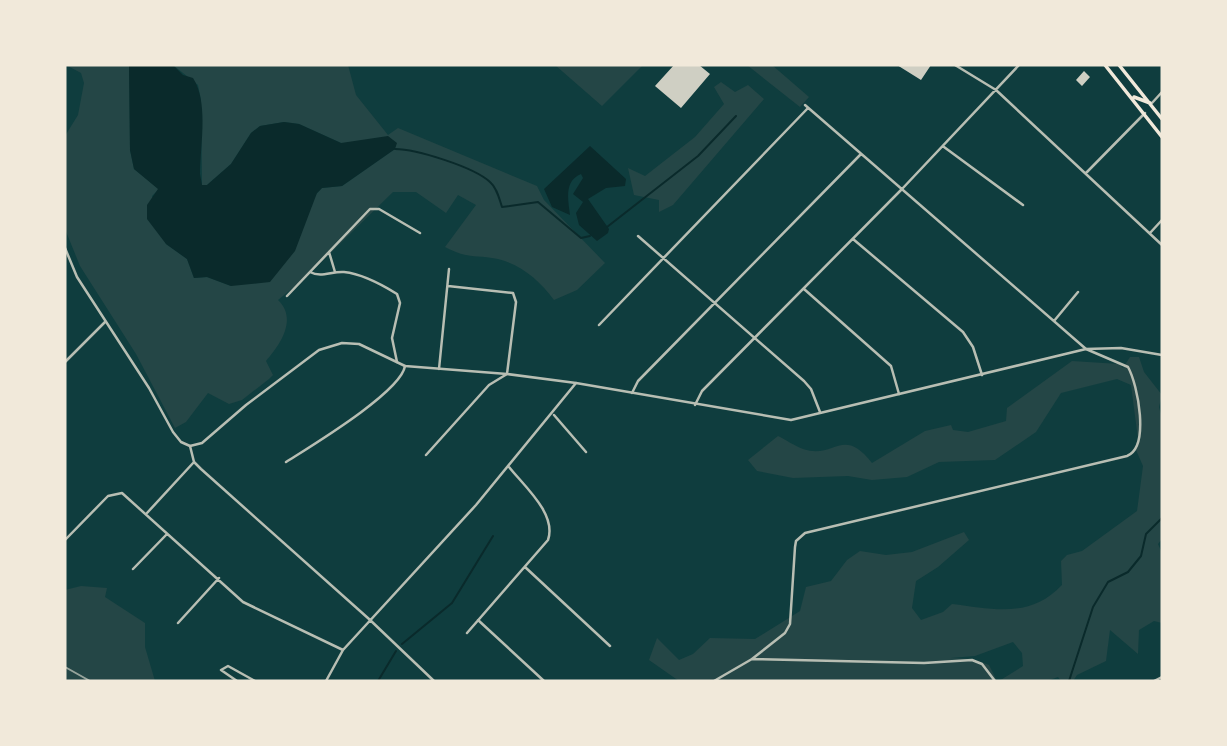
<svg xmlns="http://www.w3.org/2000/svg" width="1227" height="746" font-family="Rubik,sans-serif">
<rect width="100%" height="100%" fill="#0f3d3e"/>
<path fill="#244646" d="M 66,65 L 129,65 L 130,150 L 134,169 L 159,189 L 152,196 L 166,244 L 187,259 L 194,278 L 207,277 L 231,286 L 322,188 L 342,186 L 395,149 L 341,143 L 299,124 L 284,122 L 260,126 L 251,133 L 231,164 L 207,185 L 202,185 L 201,100 L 198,85 L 173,65 L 348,65 L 356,95 L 388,135 L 398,128 L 537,186 L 544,200 L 605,263 L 577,290 L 554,300 C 540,281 522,265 498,259 C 475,254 470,260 445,247 L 476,205 L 458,195 L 446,213 L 416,192 L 393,192 L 305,278 L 278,300 C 298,319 280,345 266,361 L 273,375 L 269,379 L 242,400 L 229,404 L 208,393 L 186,422 L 175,428 L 136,354 L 80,266 L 65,229 L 65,136 L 78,115 L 84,83 L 81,73 Z
M 555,65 L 643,65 L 602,106 Z
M 747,65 L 772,65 L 809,97 L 800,107 Z
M 721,82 L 735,92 L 748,85 L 764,99 L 673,205 L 659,212 L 659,200 L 634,195 L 628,168 L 645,176 L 695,137 L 724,104 L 714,87 Z
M 1130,357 L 1139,357 L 1144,372 L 1162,395 L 1159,407 L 1162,418 L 1162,539 L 1158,544 L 1162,553 L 1162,623 L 1154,621 L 1139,630 L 1138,654 L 1110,630 L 1106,661 L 1077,675 L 1073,681 L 1061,681 L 1058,677 L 1047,681 L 999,681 L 1023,666 L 1022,653 L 1013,642 L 975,656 L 951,658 L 973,659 L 989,665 L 997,681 L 679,681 L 649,660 L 657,638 L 679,660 L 693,654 L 710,638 L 755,639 L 800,611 L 806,587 L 831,581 L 847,560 L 860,551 L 886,555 L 912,552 L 964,532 L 969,540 L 938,567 L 916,581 L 912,608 L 921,620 L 943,612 L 952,604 C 993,609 1030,619 1062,585 L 1061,561 L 1067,555 L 1082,551 L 1137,511 L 1143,466 L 1136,450 L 1138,439 L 1131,385 L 1117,379 L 1061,393 L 1036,432 L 995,460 L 939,462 L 907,477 L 872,480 L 848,476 L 793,478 L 757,471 L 748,460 L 778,436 C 786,440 795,446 803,449 C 835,460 842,425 872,463 L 925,431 L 951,425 L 953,430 L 968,432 L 1006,421 L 1007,408 L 1072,361 L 1119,364 L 1123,368 Z
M 81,586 L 107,588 L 105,597 L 145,623 L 145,647 L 155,681 L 65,681 L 65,590 Z"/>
<path fill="#0a2a2b" d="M 129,65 L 173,65 L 183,75 L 193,78 C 209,103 200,145 200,174 L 202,185 L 207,185 L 231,164 L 251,133 L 260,126 L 284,122 L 299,124 L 341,143 L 388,136 L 397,143 L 395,149 L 342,186 L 322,188 L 317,193 L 295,251 L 270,282 L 231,286 L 207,277 L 194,278 L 187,259 L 166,244 L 147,219 L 147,205 L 158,189 L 134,169 L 130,150 Z
M 590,146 L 626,179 L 625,186 L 606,188 L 588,199 L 609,229 L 608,233 L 597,241 L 579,225 L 576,213 L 583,202 L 573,194 L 583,178 L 581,174 C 564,181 568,199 570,215 L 552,207 L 544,189 Z"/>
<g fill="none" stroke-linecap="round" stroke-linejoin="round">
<path stroke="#0a2a2b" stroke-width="2" d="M 395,149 C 416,149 474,167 490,182 C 497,188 499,198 502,207 L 538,202 L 581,238 L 590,236
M 607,227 L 698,156 L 736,116
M 402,644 L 452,603 L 493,536
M 378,681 L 396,651
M 1069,681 L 1093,607 L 1108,582 L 1128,572 L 1141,556 L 1146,534 L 1162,518"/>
</g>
<path fill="#cfcfc3" d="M 674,65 L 699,65 L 710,74 L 681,108 L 655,86 Z
M 897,65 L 931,65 L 921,80 Z
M 1084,71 L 1090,77 L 1082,86 L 1076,80 Z"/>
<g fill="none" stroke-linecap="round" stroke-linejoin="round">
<path stroke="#b8beb3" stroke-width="2.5" d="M 955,65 L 996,90 L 1162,245
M 1152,103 L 1162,92
M 944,147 L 1023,205
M 1086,173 L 1145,113
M 1150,233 L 1162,220
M 638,236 L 804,381 L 811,389 L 820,412
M 853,239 L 963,332 L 973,347 L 982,375
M 329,252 L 335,272
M 310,272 C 321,278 332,271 344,272 C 363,274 381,284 397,294 L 400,303 L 392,338 L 397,362
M 804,289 L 891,366 L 899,394
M 287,296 L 370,209 L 379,209 L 420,233
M 1054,321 L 1078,292
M 599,325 L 808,108
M 65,362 L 105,322
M 439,369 L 449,269
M 632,393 L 638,381 L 861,154
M 695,405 L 702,391 L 902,189 L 1019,65
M 554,415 L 586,452
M 190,446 L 194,462 L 201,469 L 369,619 L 434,681
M 426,455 L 489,385 L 507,374 L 516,302 L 513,293 L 448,286
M 286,462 C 311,446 401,392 405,366
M 147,513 L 194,462
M 65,540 L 108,496 L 122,493 L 243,602 L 343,650
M 525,567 L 610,646
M 133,569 L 167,534
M 478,620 L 544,681
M 178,623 L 219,578
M 467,633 L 548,540 C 557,514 524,486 509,467
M 752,659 L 785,633 L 790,624 L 795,547 L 796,541 L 805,533 L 1127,456 C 1150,447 1138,385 1128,367 L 1086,349 L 805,105
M 237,681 L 221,670 L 228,666 L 255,681
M 326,681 L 343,650 L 476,505 L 576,383
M 714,681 L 752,659 L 924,663 L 972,660 L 982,664 L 995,681
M 1154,681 L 1162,677"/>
<path stroke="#b8beb3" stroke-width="2.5" d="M 65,248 L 77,277 L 149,388 L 173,432 L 181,442 L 190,446 L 202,443 L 246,405 L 319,350 L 342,343 L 359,344 L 405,366 L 507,374 L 576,383 L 791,420 L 1086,349 L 1121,348 L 1162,355"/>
<path stroke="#f1e9da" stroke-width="3.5" d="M 1105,65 L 1162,137
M 1119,65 L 1162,119
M 1134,97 L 1150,103"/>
<path stroke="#97a49c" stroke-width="2" d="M 65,667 L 90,681"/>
</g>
<rect width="1227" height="746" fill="none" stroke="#f1e9da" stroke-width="133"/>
</svg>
